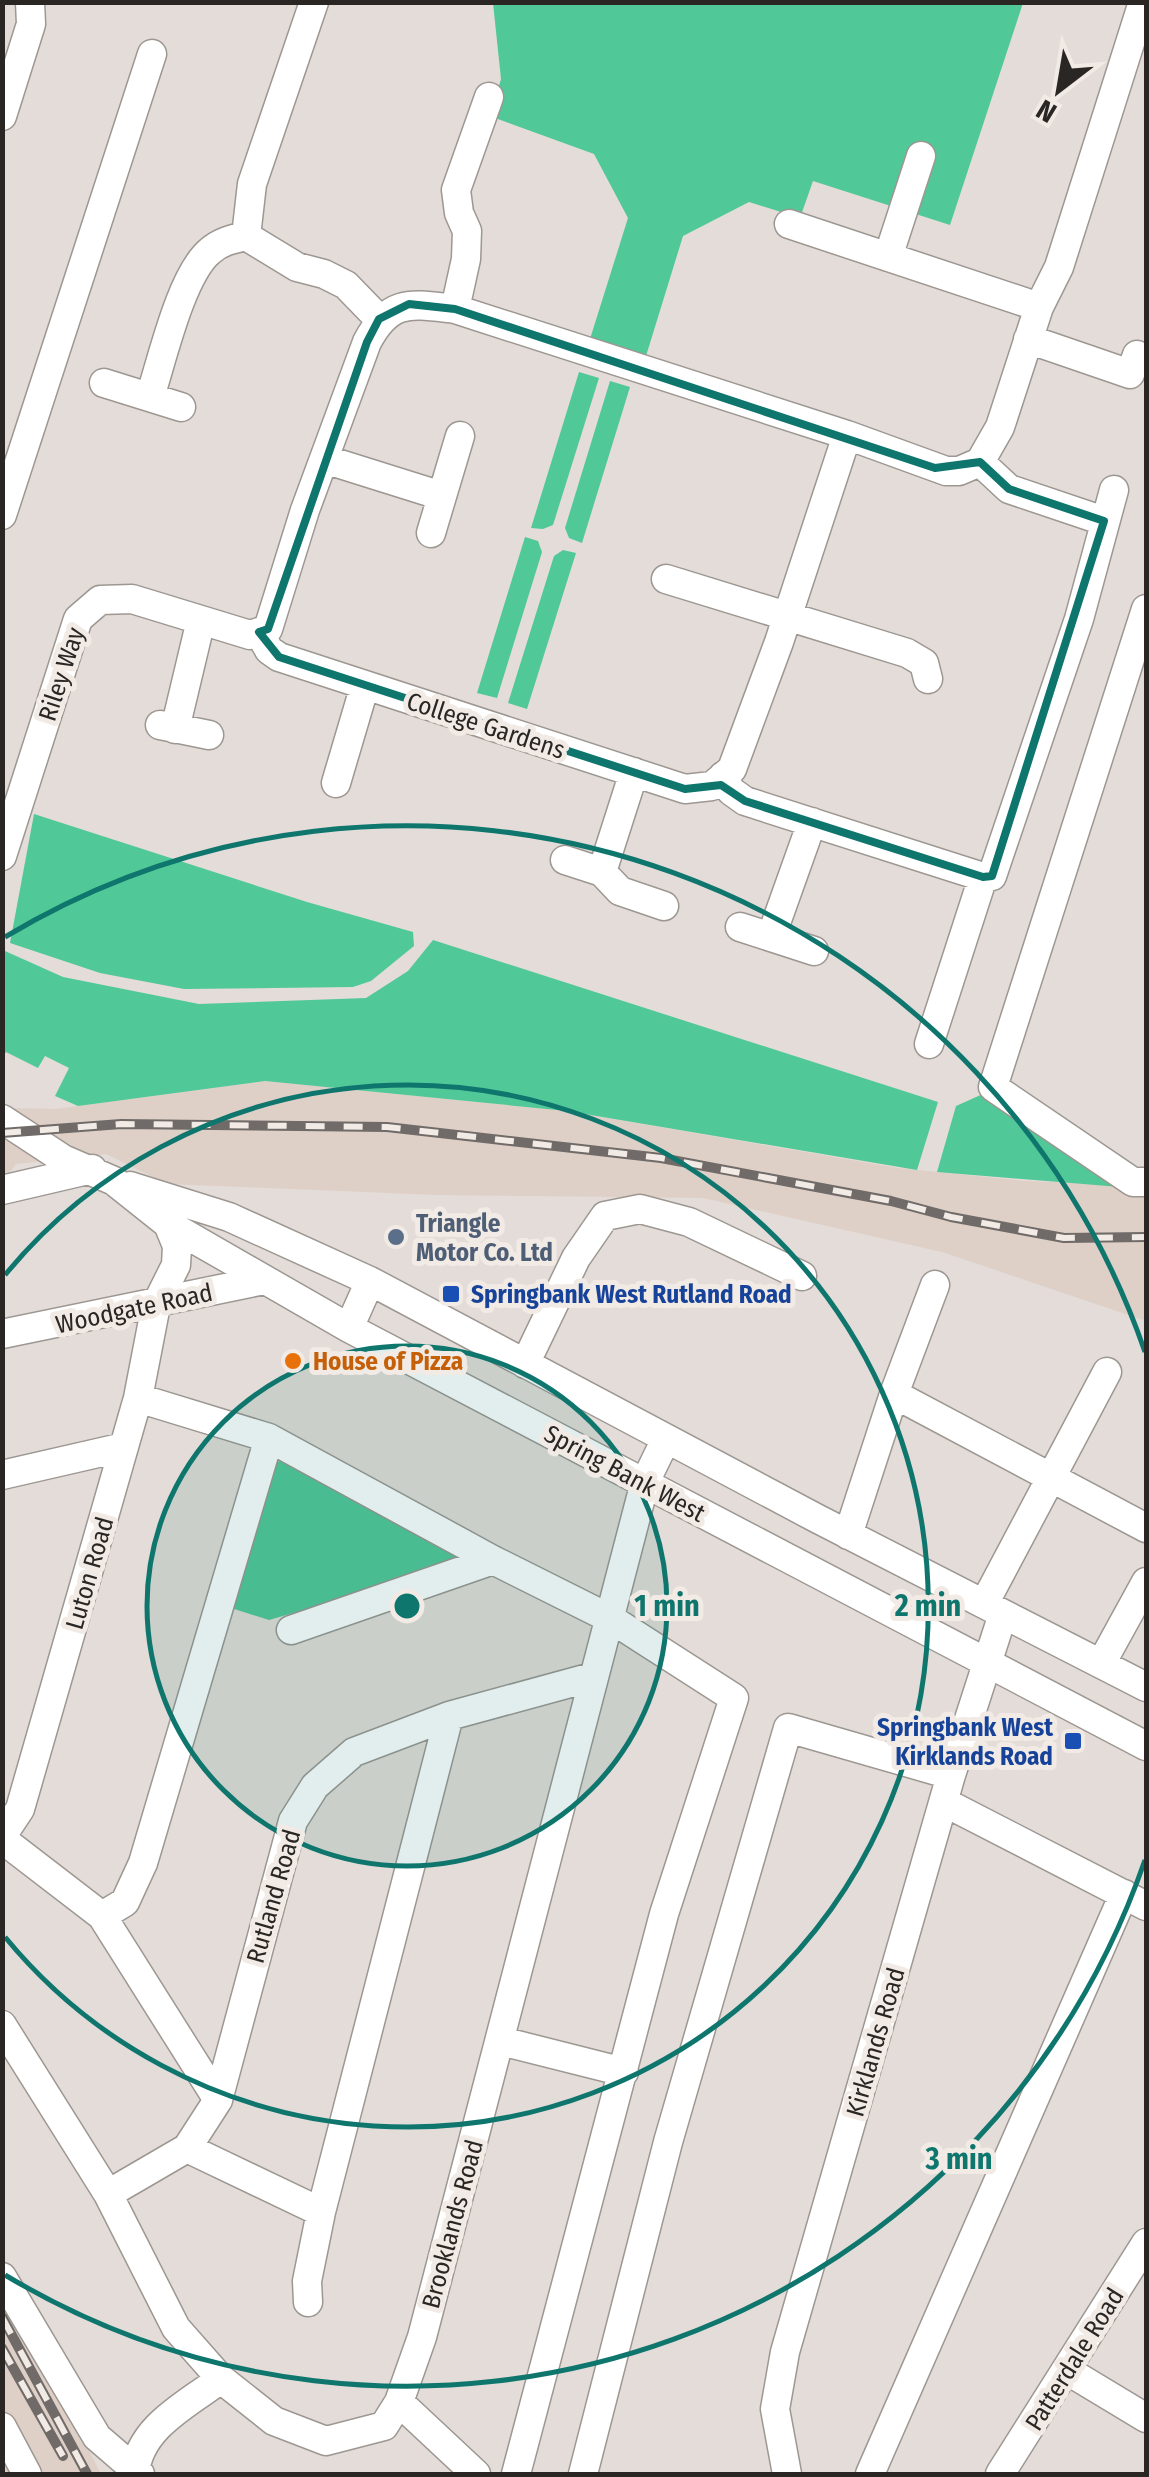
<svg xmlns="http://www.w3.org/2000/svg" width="1149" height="2477" font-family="'Fira Sans Condensed',sans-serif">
<rect width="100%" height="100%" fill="#e4dcd8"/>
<path fill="#ded0c7" d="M 265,1081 L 567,1111 L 898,1168 L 1026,1181 L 1146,1186 L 1146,1321 L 942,1252 L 703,1198 L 438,1195 L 167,1184 L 106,1154 L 16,1164 L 3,1182 L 3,1108 L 56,1109 Z
M 2,2300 L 48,2371 L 101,2474 L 3,2474 Z"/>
<path fill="#51c897" d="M 493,3 L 1023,3 L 950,225 L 813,181 L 800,218 L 749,202 L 683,236 L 646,356 L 590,339 L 628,218 L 594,154 L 498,119 L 493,106 L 501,79 Z
M 579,372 L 599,378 L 553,525 L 543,529 L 531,528 Z
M 610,381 L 630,387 L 582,543 L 569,538 L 565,528 Z
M 525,537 L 538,541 L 542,552 L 497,698 L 477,693 Z
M 563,550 L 576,553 L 527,709 L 508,703 L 554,556 Z
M 34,814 L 307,902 L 413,932 L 414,946 L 371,981 L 353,987 L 184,989 L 100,973 L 10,943 Z
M 433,940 L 938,1102 L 917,1170 L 567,1111 L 265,1081 L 78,1106 L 55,1096 L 69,1068 L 45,1056 L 38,1068 L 6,1052 L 3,1057 L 5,951 L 63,977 L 199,1004 L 366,998 L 408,971 Z
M 985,1093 L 1120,1187 L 937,1172 L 956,1106 Z
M 285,1458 L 462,1551 L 461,1564 L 269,1620 L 228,1607 L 270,1466 Z"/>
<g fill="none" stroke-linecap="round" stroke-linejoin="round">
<g stroke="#9d9792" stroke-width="31">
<path id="minor" d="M 314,2 L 252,184 L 246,236 L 297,267 L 324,274 L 346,285 L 379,319
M 2,116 L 31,24 L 30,2
M 789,224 L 1039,307
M 888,257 L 921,156
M 455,309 L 466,259 L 467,231 L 459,213 L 456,190 L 489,97
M 1028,339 L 1130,374 L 1137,355
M 104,383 L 181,407
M 150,397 C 162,360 181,275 210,251 C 220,242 232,239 246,236
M 324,459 L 442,496
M 980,462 L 1009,489 L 1104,521
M 2,515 L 152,54
M 431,533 L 460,436
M 666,579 L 907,653 L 924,663 L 928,679
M 1146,609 L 993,1087 L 1133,1182 L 1146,1182
M 259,632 L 269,650 L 279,657 L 685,789 L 712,786 L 732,769 L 779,642 L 847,435 L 946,471 L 959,471 L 980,462 L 1000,427 L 1039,307 L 1059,267 L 1143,2
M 160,725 L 209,735
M 175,729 L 201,620
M 723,776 L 731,791 L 745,801 L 983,877
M 336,783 L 365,685
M 2,856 L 78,619 L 100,600 L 132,599 L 250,635 L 268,629 L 305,510 L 367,342 C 390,298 411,304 455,309 L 847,435
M 565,860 L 602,872 L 620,891 L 664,906
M 602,872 L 634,772
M 740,927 L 814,951
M 771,937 L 812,822
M 929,1044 L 983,877 L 992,876 L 1079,619 L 1114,490
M 2,1119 L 63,1159 L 114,1181 L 168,1224 L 349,1328 L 1146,1746
M 130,1186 L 229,1217 L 370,1281 L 818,1519 L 1146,1687
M 2,1190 L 92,1169
M 349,1328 L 370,1281
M 2,1334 L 264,1280
M 525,1364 L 576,1258 L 605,1216 L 640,1209 L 689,1222 L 802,1276
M 894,1394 L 935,1285
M 138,1398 L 269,1438 L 493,1560 L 611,1619 L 734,1698 L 664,1914 L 516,2474
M 2,1475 L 124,1447
M 848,1535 L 894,1394 L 1146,1528
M 984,1604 L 1107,1372
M 291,1630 L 493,1560
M 1101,1664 L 1146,1582
M 944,1802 L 1146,1906
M 2,1836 L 20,1809 L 138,1398 L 156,1305 L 176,1265 L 177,1246 L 168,1224
M 2,1839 L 102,1916 L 125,1902 L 143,1863 L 269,1438
M 102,1916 L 218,2100
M 2,2025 L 108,2194 L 176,2328 L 221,2379 L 274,2421 L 326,2441 L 384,2426 L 399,2402 L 422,2337 L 645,1482 L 666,1439
M 501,2041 L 624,2072
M 187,2148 L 321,2212
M 108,2194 L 187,2148 L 218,2100 L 293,1821 L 315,1786 L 354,1752 L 449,1716 L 592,1677
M 2,2277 L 97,2437 L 140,2474
M 308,2302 L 307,2281 L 321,2212 L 449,1716
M 1068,2371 L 1146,2418
M 399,2402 L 476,2474
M 2,2427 L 27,2474
M 135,2474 C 138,2428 187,2404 221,2379
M 583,2474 L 668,2142 L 788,1728 L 951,1775
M 787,2474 L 775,2409 L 785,2352 L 951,1775 L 1003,1614
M 870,2474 L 1124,1894
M 1000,2474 L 1146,2243"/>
</g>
<use href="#minor" stroke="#fff" stroke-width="28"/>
<g stroke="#706b68" stroke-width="10">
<path id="rail" d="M 2,1133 L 121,1124 L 387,1127 L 661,1158 L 891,1201 L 951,1217 L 1064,1238 L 1146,1237
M 2,2317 L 87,2474
M 2,2348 L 63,2456"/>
</g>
<use href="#rail" stroke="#f1eae5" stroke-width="6" stroke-dasharray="19" stroke-linecap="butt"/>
</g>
<path fill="none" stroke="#0f766e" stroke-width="8" stroke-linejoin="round" d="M 409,304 L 455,309 L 935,468 L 980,462 L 1009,489 L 1104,521 L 992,876 L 983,877 L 745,801 L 721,785 L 685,789 L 279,657 L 259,632 L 268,629 L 367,342 L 379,319 Z"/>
<circle cx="407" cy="1606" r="260" fill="#0f766e" fill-opacity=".12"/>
<g fill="none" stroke="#0f766e" stroke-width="5">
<circle cx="407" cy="1606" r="260"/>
<path d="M5 1275A521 521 0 1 1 5 1937"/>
<path d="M1145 1860A781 781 0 0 1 5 2275M5 937A781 781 0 0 1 1145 1352"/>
</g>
<circle fill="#5c6f8a" stroke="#f1eae5" stroke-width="4" cx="396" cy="1237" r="10"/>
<g fill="#1a4fb4" stroke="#f1eae5" stroke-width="4">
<rect x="441" y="1284" width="20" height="20" rx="5"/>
<rect x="1063" y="1731" width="20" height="20" rx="5"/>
</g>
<circle fill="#e8710a" stroke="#f1eae5" stroke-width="4" cx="293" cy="1361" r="10"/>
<g text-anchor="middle" stroke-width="10" stroke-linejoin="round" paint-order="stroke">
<g font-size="25" fill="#292624" stroke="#f1eae5">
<text transform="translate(61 674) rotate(-72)" y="9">Riley Way</text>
<text transform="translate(486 725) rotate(18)" y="9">College Gardens</text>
<text transform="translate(134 1308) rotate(-12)" y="9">Woodgate Road</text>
<text transform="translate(625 1473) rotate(28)" y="9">Spring Bank West</text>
<text transform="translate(89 1573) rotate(-74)" y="9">Luton Road</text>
<text transform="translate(273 1896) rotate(-74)" y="9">Rutland Road</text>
<text transform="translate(875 2042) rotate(-74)" y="9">Kirklands Road</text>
<text transform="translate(452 2224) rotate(-75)" y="9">Brooklands Road</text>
<text transform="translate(1074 2359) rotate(-58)" y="9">Patterdale Road</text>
</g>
<g font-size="25" font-weight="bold" fill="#4e5e75" stroke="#f1eae5" text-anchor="start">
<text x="416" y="1232">Triangle<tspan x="416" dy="29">Motor Co. Ltd</tspan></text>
</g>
<g font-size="25" font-weight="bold" fill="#164399" stroke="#f1eae5" text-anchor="start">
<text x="471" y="1303">Springbank West Rutland Road</text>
<text x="1053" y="1736" text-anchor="end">Springbank West<tspan x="1053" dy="29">Kirklands Road</tspan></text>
</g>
<g font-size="25" font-weight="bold" fill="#c56008" stroke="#f1eae5" text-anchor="start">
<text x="313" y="1370">House of Pizza</text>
</g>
</g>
<circle cx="407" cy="1606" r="15" fill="#0f766e" stroke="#f1eae5" stroke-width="5"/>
<g font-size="30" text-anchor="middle" font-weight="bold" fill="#0f766e" stroke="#f1eae5" stroke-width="10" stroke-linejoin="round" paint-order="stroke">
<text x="667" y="1616">1 min</text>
<text x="928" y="1616">2 min</text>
<text x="959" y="2169">3 min</text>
</g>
<rect width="1149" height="2477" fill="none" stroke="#292624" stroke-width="10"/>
<g transform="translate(1059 90) rotate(211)" stroke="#f1eae5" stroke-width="8" paint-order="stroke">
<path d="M0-8L18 38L0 25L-18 38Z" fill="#292624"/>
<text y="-15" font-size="28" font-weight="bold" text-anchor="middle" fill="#292624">N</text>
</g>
</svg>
